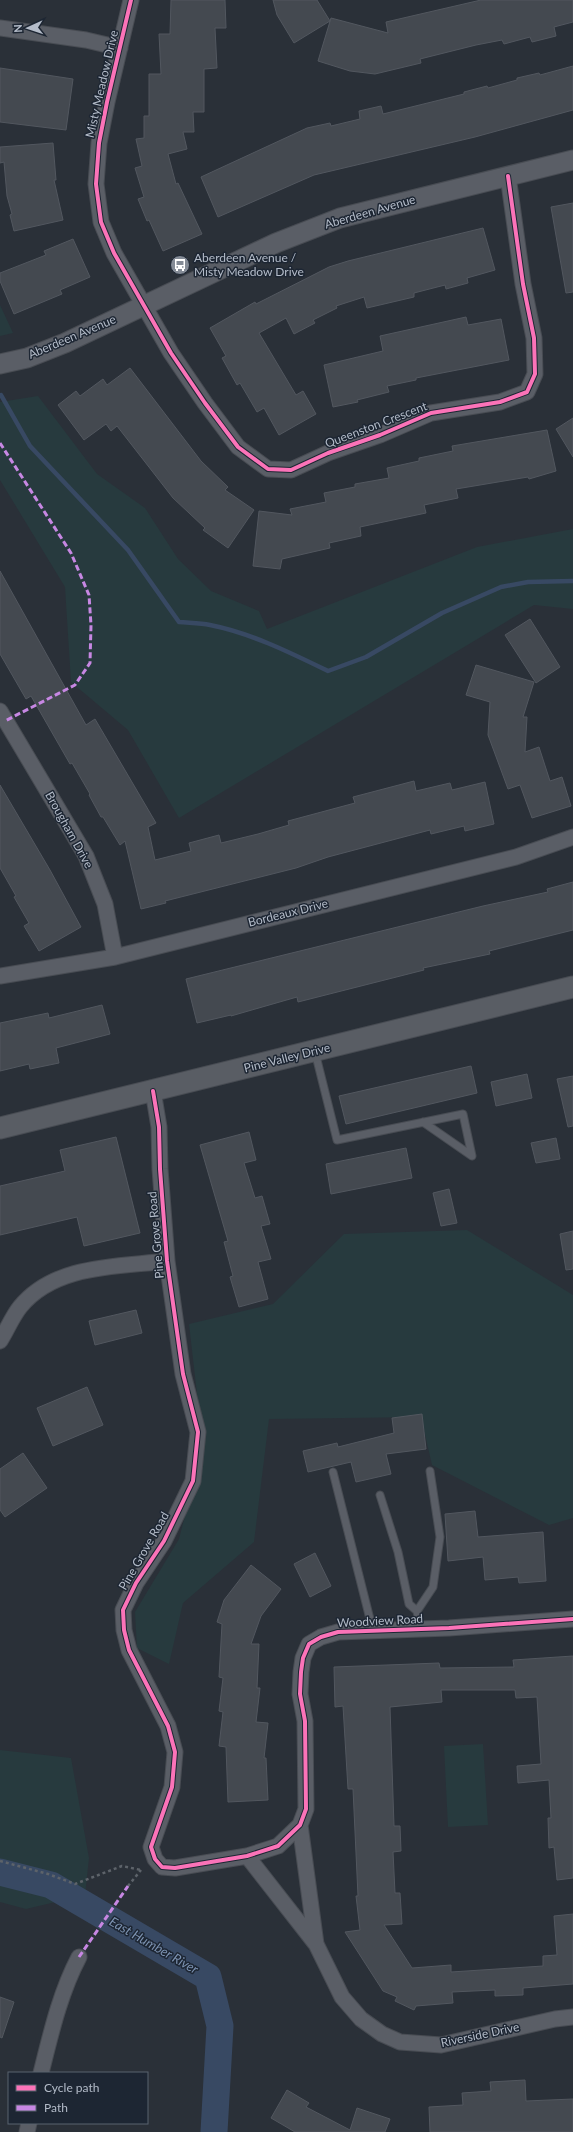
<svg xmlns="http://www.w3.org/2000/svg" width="573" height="2132" font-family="Lato,sans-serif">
<rect width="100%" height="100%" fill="#2a3038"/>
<path fill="#273a3e" d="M 0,305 L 13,333 L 0,336 Z
M 38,396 L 97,474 L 145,508 L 178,559 L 211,591 L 259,611 L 267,629 L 477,547 L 573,529 L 573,609 L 534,605 L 179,818 L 128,730 L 71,682 L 65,587 L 0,480 L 0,402 Z
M 467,1230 L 573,1295 L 573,1518 L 549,1525 L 432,1465 L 421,1417 L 269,1419 L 254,1542 L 183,1603 L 169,1664 L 137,1648 L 135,1612 L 179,1539 L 203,1446 L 189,1324 L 273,1304 L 344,1234 Z
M 483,1744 L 488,1825 L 448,1827 L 444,1746 Z
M 0,1750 L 71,1758 L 89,1858 L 85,1895 L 26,1909 L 0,1902 Z"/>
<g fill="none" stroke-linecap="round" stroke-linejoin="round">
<path stroke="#384963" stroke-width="4.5" d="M 1,395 L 30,446 L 128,550 L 179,622 C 189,623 200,623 210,625 C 251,633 291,653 328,671 L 366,657 L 442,613 L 501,587 L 528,582 L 573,581"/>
<path stroke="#384963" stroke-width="27" d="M 0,1872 L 51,1885 L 208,1977 L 220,2026 L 214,2132"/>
</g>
<path fill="#444950" stroke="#52575f" d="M 171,0 L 225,0 L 226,28 L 215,28 L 217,68 L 204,69 L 204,112 L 193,112 L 194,132 L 183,132 L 187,149 L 168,154 L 176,184 L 178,183 L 202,234 L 163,251 L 149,220 L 147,221 L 138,199 L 144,197 L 135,168 L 142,166 L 136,139 L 144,138 L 144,116 L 149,116 L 149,74 L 161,74 L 159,34 L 170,34 Z
M 273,0 L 317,0 L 330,21 L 294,43 L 277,15 Z
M 481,0 L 573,0 L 573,22 L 554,27 L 556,36 L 532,42 L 530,37 L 504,44 L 502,40 L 476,45 L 420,59 L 421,63 L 375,74 L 350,71 L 318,61 L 331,18 L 388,33 L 386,22 Z
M 573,66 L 573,110 L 475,137 L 314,175 L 218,217 L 201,177 L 307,128 L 330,123 L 331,126 L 360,119 L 359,111 L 381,106 L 383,114 L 464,94 L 464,92 L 487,86 L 488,88 L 517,80 L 517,78 L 539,73 L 540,75 Z
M 0,68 L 73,79 L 66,130 L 0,122 Z
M 53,143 L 56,180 L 54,180 L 63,220 L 14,231 L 10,215 L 12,214 L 7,196 L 4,162 L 0,163 L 0,147 Z
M 573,203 L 573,292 L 566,293 L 551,207 Z
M 483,228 L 495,270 L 467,278 L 468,283 L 446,289 L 445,285 L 414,293 L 414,297 L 367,308 L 364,297 L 336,306 L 337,308 L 313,320 L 315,323 L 294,334 L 286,318 L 259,333 L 296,395 L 303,391 L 316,414 L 279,435 L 264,408 L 257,412 L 240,383 L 237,385 L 222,358 L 226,356 L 210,328 L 255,302 L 256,304 L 329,267 L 348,261 Z
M 73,239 L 90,277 L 60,290 L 62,294 L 14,314 L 0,281 L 0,273 L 46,255 L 44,251 Z
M 466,317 L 468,325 L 501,319 L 509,360 L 416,378 L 416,380 L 387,386 L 389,392 L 357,400 L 358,402 L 333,407 L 324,365 L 383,351 L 380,336 Z
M 130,368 L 201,461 L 228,487 L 225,490 L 254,510 L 228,548 L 203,530 L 205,528 L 173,498 L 117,426 L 111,431 L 106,424 L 84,440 L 58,405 L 76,391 L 80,396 L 103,379 L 107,385 Z
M 573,418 L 573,457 L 556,429 Z
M 547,430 L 556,471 L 529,479 L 528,477 L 456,489 L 458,498 L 424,505 L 426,513 L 360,527 L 361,536 L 329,543 L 330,548 L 282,559 L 280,569 L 253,566 L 259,511 L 292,515 L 290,509 L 326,502 L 324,493 L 355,487 L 355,484 L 389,478 L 387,468 L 419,461 L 419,458 L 453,451 L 452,446 Z
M 0,571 L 86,725 L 95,719 L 156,823 L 148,827 L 155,860 L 191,851 L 189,843 L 219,835 L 221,843 L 258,834 L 289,825 L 288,821 L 355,803 L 353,797 L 414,781 L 416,791 L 450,783 L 452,790 L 485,782 L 494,824 L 465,831 L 464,826 L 431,834 L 430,830 L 328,857 L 296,868 L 165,901 L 166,903 L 141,909 L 125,841 L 120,845 L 103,817 L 101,817 L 89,795 L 90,794 L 72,763 L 70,764 L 31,696 L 26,699 L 0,654 Z
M 530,619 L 560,667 L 536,683 L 505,635 Z
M 476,665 L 534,682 L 523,717 L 527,717 L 525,752 L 539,747 L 550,781 L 562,777 L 571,806 L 532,818 L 520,785 L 508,789 L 488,735 L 490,702 L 466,695 Z
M 0,785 L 50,870 L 81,927 L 39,951 L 24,926 L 29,923 L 14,897 L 16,896 L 0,868 Z
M 573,882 L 573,930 L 489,951 L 490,954 L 423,968 L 424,970 L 298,1002 L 297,997 L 231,1016 L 231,1015 L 197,1023 L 186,979 L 483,906 L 548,892 L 547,889 Z
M 102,1005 L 110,1034 L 56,1048 L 59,1063 L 30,1069 L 29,1064 L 0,1071 L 0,1023 L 48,1013 L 49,1018 Z
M 471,1066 L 477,1093 L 346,1124 L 339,1096 Z
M 527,1074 L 532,1098 L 496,1106 L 491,1082 Z
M 573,1076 L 573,1126 L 568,1127 L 557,1079 Z
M 249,1132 L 256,1160 L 244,1163 L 255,1198 L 262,1196 L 270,1224 L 261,1226 L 271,1259 L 258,1262 L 268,1299 L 239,1307 L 230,1277 L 233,1276 L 224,1242 L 228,1241 L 200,1145 Z
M 116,1137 L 140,1233 L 84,1246 L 77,1217 L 0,1235 L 0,1186 L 65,1171 L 60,1150 Z
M 556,1138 L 560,1159 L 536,1163 L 531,1143 Z
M 406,1148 L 412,1178 L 331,1194 L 326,1164 Z
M 449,1189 L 457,1223 L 441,1226 L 433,1193 Z
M 573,1231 L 573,1269 L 566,1270 L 560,1234 Z
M 136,1310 L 142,1333 L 95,1345 L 89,1321 Z
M 87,1387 L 103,1425 L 53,1446 L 37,1408 Z
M 422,1414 L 426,1449 L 386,1454 L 391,1474 L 356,1482 L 351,1462 L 308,1472 L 303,1451 L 337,1443 L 338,1447 L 394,1433 L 392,1418 Z
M 23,1453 L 47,1488 L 5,1517 L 0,1510 L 0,1469 Z
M 475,1511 L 478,1537 L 543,1532 L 546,1581 L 519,1583 L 518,1577 L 485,1580 L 483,1557 L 448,1561 L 445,1514 Z
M 315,1553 L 331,1586 L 310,1597 L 294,1564 Z
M 251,1565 L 281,1589 L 261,1616 L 251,1644 L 259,1644 L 257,1688 L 260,1688 L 256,1722 L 268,1723 L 264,1758 L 266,1758 L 268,1800 L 228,1802 L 226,1747 L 219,1746 L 223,1712 L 219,1711 L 223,1678 L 219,1677 L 222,1624 L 217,1622 L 224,1600 Z
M 573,1656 L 573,1878 L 557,1880 L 554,1847 L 549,1848 L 548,1818 L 551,1818 L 549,1780 L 518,1783 L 517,1766 L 541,1764 L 537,1697 L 516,1698 L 515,1690 L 441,1690 L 442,1702 L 390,1707 L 394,1826 L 400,1826 L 401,1851 L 393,1852 L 395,1893 L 400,1893 L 402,1924 L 384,1925 L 412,1968 L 451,1965 L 451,1972 L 543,1966 L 543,1956 L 557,1955 L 554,1916 L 573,1914 L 573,1984 L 523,1988 L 523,1995 L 495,1996 L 495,1990 L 452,1992 L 453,2003 L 416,2006 L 414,2010 L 395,2001 L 397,1997 L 383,1991 L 345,1932 L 360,1930 L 356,1896 L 358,1896 L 353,1789 L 348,1789 L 343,1706 L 335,1707 L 334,1667 L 439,1663 L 440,1668 L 514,1667 L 513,1660 Z
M 0,1997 L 14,2002 L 2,2038 L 0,2037 Z
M 525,2080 L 526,2101 L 573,2099 L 573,2132 L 430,2132 L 429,2107 L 463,2105 L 462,2093 L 491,2091 L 490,2082 Z
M 287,2090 L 309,2103 L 306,2107 L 350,2130 L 357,2108 L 390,2119 L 385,2132 L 295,2132 L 271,2118 Z"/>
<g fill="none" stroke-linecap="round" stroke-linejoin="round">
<g stroke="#484c53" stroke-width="9">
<path id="service" d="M 315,1052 L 337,1140 L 463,1114 L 472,1156 L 423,1122
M 333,1472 L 373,1631
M 380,1495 L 398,1552 L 409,1604 L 417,1611 L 420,1629
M 417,1611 L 433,1587 L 440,1537 L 430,1471"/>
</g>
<g stroke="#484c53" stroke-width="17">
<path id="minor" d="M 131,0 L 107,102 L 99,143 L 96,184 L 101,222 L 114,253 L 171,353 L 205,403 L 238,447 L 268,469 L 291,470 L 328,453 L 380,435 L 431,413 L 500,402 L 527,392 L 535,374 L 534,338 L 523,284 L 508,176
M 0,28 L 86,40 L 120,48
M 0,711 L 86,856 L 105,904 L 115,957
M 0,976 L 115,957 L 516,857 L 573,837
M 153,1091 L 159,1127 L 160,1169 L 167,1261 L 183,1374 L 198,1432 L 193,1481 L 164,1541 L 136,1583 L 123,1610 L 124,1630 L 129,1650 L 168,1726 L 175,1752 L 172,1787 L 151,1847 L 155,1859 L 162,1867 L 175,1868 L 247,1856 L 278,1846 L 300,1825 L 306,1809 L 305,1721 L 300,1694 L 301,1672 L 303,1658 L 309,1644 L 321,1637 L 338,1632 L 449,1628 L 573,1619
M 0,1341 C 7,1330 12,1317 20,1307 C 55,1264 118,1267 167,1261
M 300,1825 L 316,1944 L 342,1997 L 361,2019 L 382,2034 L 400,2042 L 441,2045 L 555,2019 L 573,2017
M 247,1856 L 315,1943
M 41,2073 C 51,2033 60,1993 79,1957
M 27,2132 L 29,2123"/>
</g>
<g stroke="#484c53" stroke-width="21">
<path id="tertiary" d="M 0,364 L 27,358 L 65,343 L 276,243 L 340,218 L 573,160"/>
</g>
<g stroke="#484c53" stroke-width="23">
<path id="secondary" d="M 0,1128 L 573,987"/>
</g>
<path stroke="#5d636a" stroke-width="2.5" stroke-dasharray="3 3" stroke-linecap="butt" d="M 0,1861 L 48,1874 L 75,1884 L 122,1866 L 141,1870
M 128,1886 L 141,1870"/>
<use href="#service" stroke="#5a5e66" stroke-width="7"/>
<use href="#minor" stroke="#5a5e66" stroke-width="15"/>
<use href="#tertiary" stroke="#5a5e66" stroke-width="19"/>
<use href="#secondary" stroke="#595d64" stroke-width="21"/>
<path stroke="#c787e3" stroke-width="3" stroke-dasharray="6 3" stroke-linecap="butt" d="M 0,443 L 71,553 L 89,595 L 91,625 L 90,663 L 75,685 L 5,721
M 79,1957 L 128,1886"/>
<g stroke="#1d2633" stroke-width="6">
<path id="cycleway" d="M 131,0 L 107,102 L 99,143 L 96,184 L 101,222 L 114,253 L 171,353 L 205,403 L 238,447 L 268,469 L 291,470 L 328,453 L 380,435 L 431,413 L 500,402 L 527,392 L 535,374 L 534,338 L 523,284 L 508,176
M 153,1091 L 159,1127 L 160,1169 L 167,1261 L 183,1374 L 198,1432 L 193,1481 L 164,1541 L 136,1583 L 123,1610 L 124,1630 L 129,1650 L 168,1726 L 175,1752 L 172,1787 L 151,1847 L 155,1859 L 162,1867 L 175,1868 L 247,1856 L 278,1846 L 300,1825 L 306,1809 L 305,1721 L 300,1694 L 301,1672 L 303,1658 L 309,1644 L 321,1637 L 338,1632 L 449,1628 L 573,1619"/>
</g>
<use href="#cycleway" stroke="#fb73b8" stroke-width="4"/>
</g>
<defs>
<g id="bus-disc" transform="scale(1)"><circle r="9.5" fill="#848b96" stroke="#1d2633"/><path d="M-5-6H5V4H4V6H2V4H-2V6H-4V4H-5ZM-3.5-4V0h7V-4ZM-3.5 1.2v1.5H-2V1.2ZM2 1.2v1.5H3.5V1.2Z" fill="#fff"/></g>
</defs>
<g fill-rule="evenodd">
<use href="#bus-disc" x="180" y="265"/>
</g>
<g text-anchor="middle" stroke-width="3" stroke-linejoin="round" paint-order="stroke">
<g font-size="12" fill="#b4bcc9" stroke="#1d2633">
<text transform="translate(102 84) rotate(-77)" y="4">Misty Meadow Drive</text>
<text transform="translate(370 212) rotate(-16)" y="4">Aberdeen Avenue</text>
<text transform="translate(72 337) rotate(-23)" y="4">Aberdeen Avenue</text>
<text transform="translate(376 425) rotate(-21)" y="4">Queenston Crescent</text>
<text transform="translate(69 830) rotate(61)" y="4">Brougham Drive</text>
<text transform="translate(288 913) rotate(-14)" y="4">Bordeaux Drive</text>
<text transform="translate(287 1058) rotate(-14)" y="4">Pine Valley Drive</text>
<text transform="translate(156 1235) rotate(-95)" y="4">Pine Grove Road</text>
<text transform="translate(144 1551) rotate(-60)" y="4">Pine Grove Road</text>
<text transform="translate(380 1621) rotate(-3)" y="4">Woodview Road</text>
<text transform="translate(480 2035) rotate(-12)" y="4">Riverside Drive</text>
</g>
<g font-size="12" fill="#b4bcc9" stroke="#1d2633" text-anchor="start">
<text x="194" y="262">Aberdeen Avenue /<tspan x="194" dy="14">Misty Meadow Drive</tspan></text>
</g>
<g font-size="13" font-style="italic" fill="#7c92b1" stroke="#1d2633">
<text transform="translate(154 1945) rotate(30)" y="5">East Humber River</text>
</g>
</g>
<rect x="8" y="2072" width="140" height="52" fill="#1d2633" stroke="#59626f"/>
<rect x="16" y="2085" width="20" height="6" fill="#fb73b8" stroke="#59626f"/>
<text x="44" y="2092" font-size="12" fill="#b4bcc9">Cycle path</text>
<rect x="16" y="2105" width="20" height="6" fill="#c787e3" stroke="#59626f"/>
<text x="44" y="2112" font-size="12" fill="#b4bcc9">Path</text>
<g transform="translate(28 28) rotate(267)" stroke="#1d2633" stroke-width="3" paint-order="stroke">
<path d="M0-3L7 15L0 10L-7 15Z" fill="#b4bcc9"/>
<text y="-6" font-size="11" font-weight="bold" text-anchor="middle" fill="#b4bcc9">N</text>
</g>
</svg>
